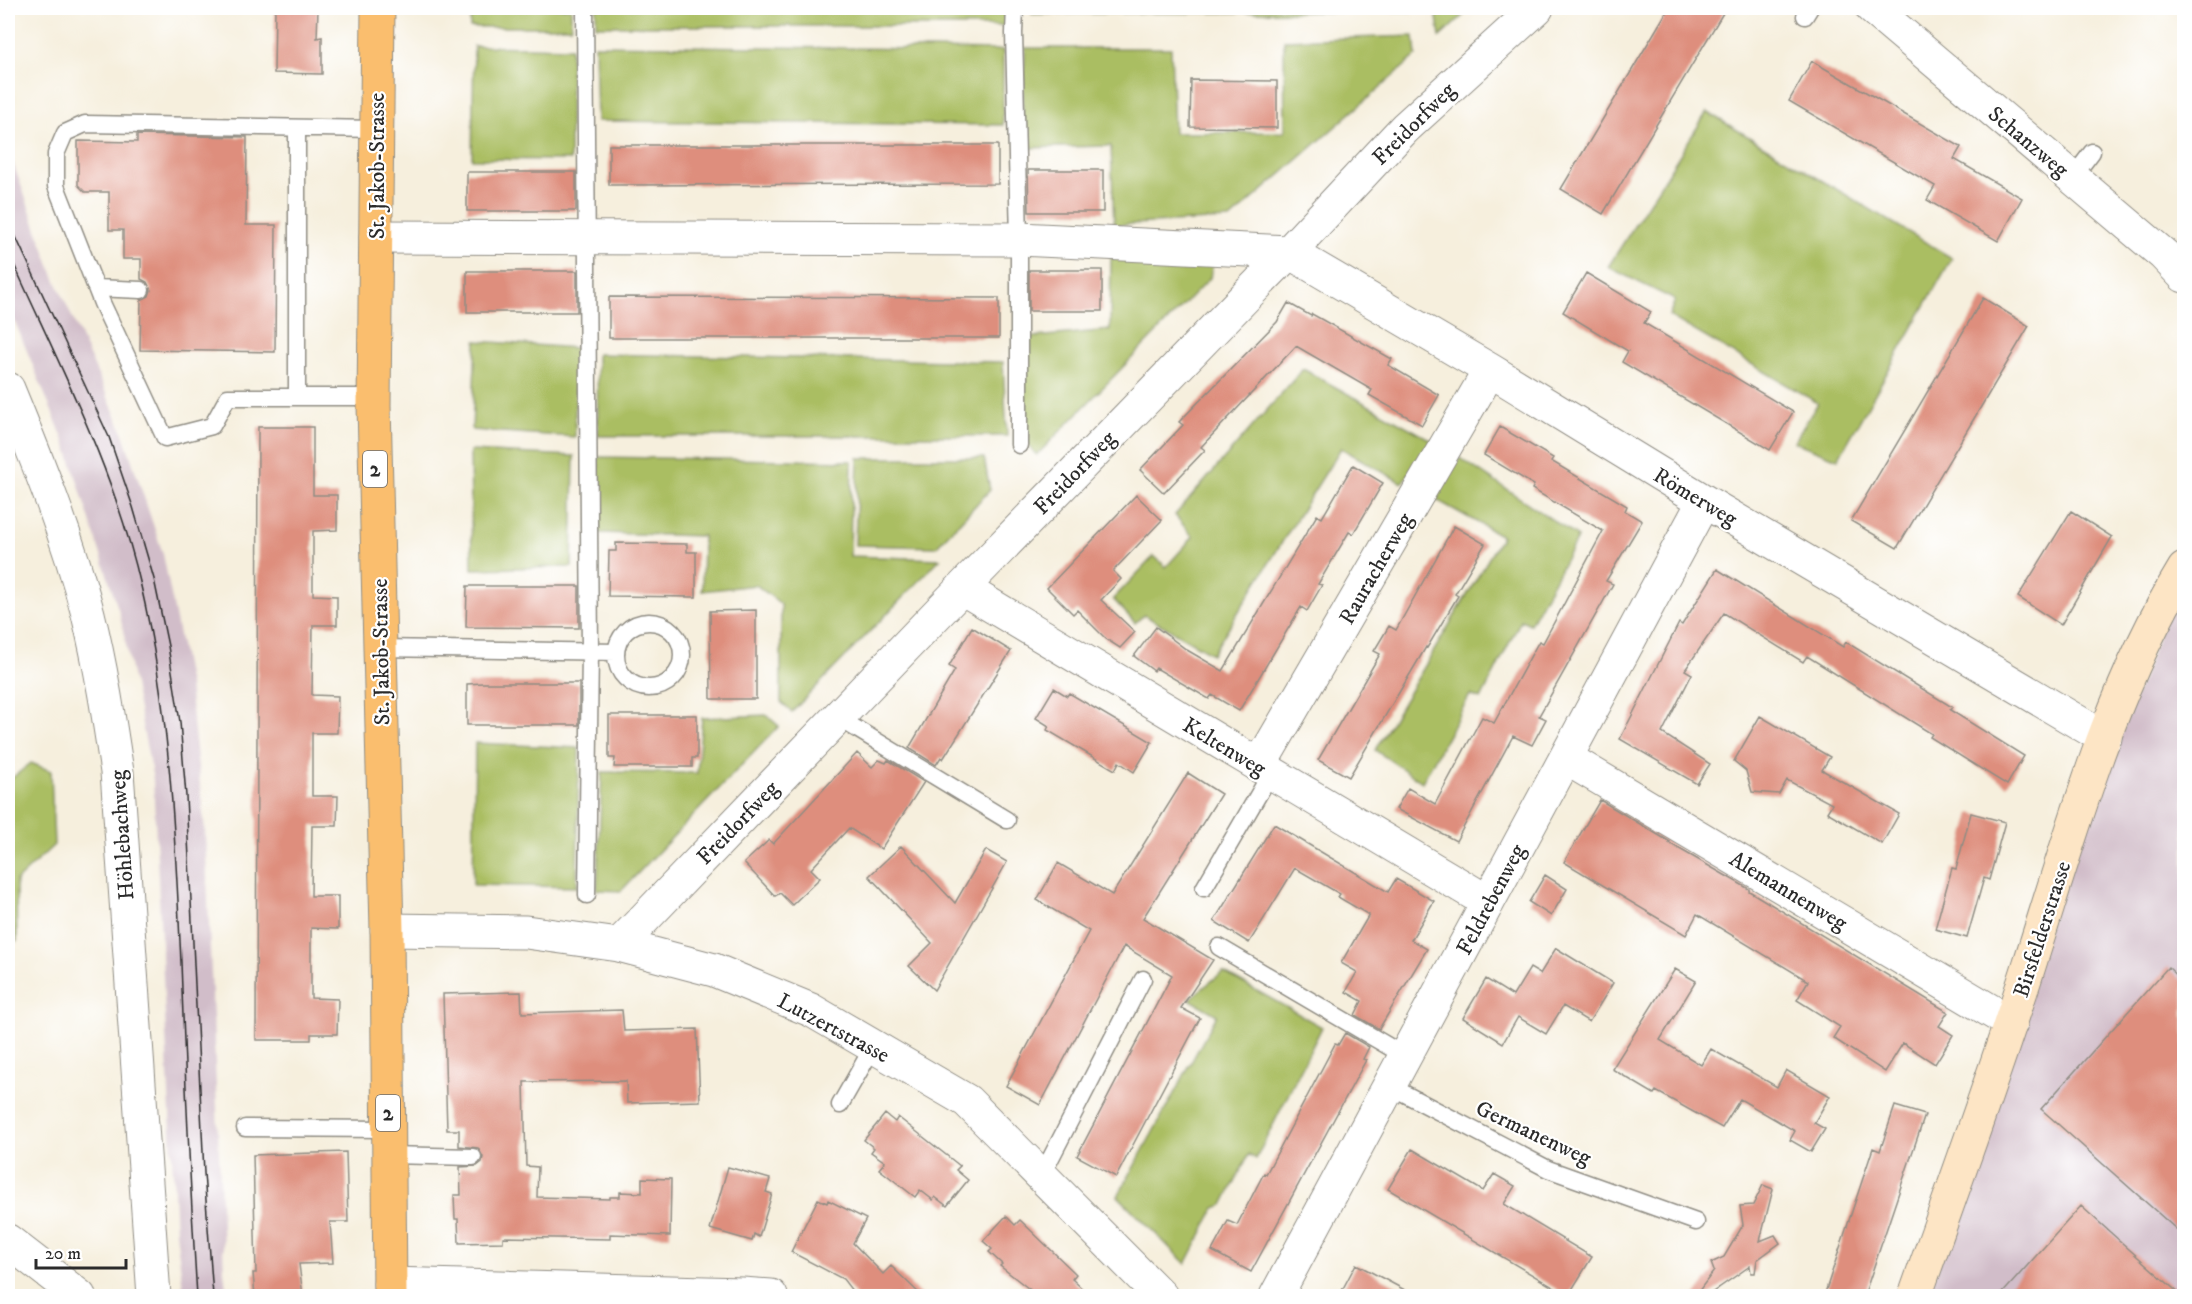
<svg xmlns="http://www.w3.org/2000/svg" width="2192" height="1304" font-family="'IM FELL DW Pica',serif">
<rect width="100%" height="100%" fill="#fff"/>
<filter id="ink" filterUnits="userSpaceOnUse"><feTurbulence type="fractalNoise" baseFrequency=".0167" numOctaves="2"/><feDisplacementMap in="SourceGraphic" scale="12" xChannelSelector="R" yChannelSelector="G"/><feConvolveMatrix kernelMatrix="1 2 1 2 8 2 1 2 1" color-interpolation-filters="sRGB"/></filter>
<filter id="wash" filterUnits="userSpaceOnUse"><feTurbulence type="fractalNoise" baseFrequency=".008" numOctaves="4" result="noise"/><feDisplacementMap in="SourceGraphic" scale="24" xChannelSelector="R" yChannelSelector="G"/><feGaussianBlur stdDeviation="1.35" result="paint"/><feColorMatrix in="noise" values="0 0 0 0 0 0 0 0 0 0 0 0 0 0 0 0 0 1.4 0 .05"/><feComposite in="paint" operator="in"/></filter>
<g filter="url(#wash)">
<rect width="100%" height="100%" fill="#f6efdd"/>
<path fill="#d1bdc9" d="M 8,149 L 53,274 L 120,425 L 163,554 L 189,685 L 205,831 L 224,1271 L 227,1296 L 184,1296 L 176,1232 L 153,779 L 120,615 L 67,448 L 8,305 Z
M 2184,569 L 2184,1296 L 1915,1296 L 2011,1023 Z"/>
<path fill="#aabe62" stroke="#6a7446" stroke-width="1.5" d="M 471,8 L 571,8 L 571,27 L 470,27 Z
M 596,8 L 1006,8 L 1006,26 L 596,26 Z
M 1032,8 L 1471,8 L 1440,37 L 1436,11 L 1032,14 Z
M 1414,36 L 1416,56 L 1230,219 L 1114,225 L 1111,146 L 1021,148 L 1025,48 L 1171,48 L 1174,133 L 1285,132 L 1284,40 Z
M 595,45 L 1003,50 L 1003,125 L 597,121 Z
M 474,46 L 571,48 L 570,160 L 472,159 Z
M 1707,112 L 1952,258 L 1838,459 L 1794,442 L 1818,403 L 1669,316 L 1675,300 L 1608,267 Z
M 1111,254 L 1214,258 L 1210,278 L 1037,455 L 1023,440 L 1025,338 L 1110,330 Z
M 476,341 L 576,348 L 575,437 L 472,430 Z
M 597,354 L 1003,362 L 1007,436 L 598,436 Z
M 1303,369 L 1433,441 L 1402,483 L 1341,448 L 1212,654 L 1144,615 L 1135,623 L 1113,599 L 1154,556 L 1166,567 L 1193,537 L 1175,515 Z
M 470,451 L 574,456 L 572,567 L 472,569 Z
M 598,457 L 852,461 L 850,556 L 940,559 L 792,712 L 781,702 L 781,604 L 756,585 L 702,591 L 703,536 L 599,533 Z
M 858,458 L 984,458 L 990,490 L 936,547 L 855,545 Z
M 1460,458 L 1578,537 L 1530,624 L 1521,620 L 1481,699 L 1470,695 L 1422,782 L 1375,750 L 1502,536 L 1433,498 Z
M 766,715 L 779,726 L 621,891 L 597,890 L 602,772 L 697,773 L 702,718 Z
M 475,743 L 579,748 L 577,887 L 473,885 Z
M 31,763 L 51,771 L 54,845 L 16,881 L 17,941 L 8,940 L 8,781 Z
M 1223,972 L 1322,1027 L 1256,1159 L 1249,1154 L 1223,1205 L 1215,1208 L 1186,1264 L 1118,1196 L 1217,1015 L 1189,999 Z"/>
<g id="blocks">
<path fill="#de8e7d" d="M 275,8 L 318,8 L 317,38 L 322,37 L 322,74 L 274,73 Z
M 1669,8 L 1726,8 L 1603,214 L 1561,189 Z
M 1812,61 L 1961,147 L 1954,159 L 2022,198 L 1998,241 L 1927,200 L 1935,186 L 1789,101 Z
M 1191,80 L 1277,81 L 1277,128 L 1190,127 Z
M 137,135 L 247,137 L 246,225 L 276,225 L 275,352 L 140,350 L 141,300 L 149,296 L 151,290 L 147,282 L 141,279 L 141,259 L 123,259 L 123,230 L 109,230 L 109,192 L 85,192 L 78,185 L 78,141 L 137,142 Z
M 609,145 L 998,145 L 998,184 L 609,185 Z
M 1028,170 L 1103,170 L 1103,212 L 1029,212 Z
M 467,172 L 576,172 L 576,211 L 467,211 Z
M 1029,270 L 1102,270 L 1102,311 L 1029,311 Z
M 467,271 L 577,271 L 577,312 L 467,312 Z
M 1586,273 L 1651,312 L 1644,323 L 1793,412 L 1770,450 L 1622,362 L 1628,351 L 1563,312 Z
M 609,297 L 999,298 L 999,338 L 609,338 Z
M 1983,298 L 2029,326 L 1897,548 L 1851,521 Z
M 1288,303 L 1311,316 L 1312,314 L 1392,359 L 1388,365 L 1439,395 L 1422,425 L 1369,395 L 1372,390 L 1296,346 L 1201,447 L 1205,450 L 1164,493 L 1140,470 L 1183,425 L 1179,422 L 1277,322 Z
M 258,427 L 313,427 L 313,495 L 337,495 L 337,530 L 313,531 L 313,595 L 337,596 L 337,625 L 313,625 L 312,695 L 338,696 L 337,733 L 312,733 L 312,796 L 338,796 L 337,826 L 312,826 L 311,896 L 338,896 L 338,929 L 311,928 L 311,998 L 338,999 L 337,1034 L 311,1034 L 311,1040 L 256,1040 Z
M 1500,427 L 1553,458 L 1551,461 L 1627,506 L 1625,511 L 1642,521 L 1606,581 L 1613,584 L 1539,716 L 1546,719 L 1532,745 L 1513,736 L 1456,841 L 1396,809 L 1408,788 L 1435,804 L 1482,717 L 1494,723 L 1539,641 L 1543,643 L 1603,531 L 1532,489 L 1534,485 L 1484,455 Z
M 1353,465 L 1383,483 L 1353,534 L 1349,532 L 1318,584 L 1322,585 L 1307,611 L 1301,607 L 1239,711 L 1212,695 L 1209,699 L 1156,668 L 1154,671 L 1134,656 L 1156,627 L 1187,650 L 1223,671 L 1317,515 L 1322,518 Z
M 1136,495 L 1162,520 L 1113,571 L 1121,579 L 1101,600 L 1135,632 L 1120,648 L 1106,639 L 1077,610 L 1073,614 L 1047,588 Z
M 2071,511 L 2112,537 L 2061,625 L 2018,597 Z
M 1454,526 L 1485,544 L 1455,594 L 1458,596 L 1427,648 L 1426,647 L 1349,777 L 1318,760 L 1380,654 L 1374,651 L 1389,626 L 1396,630 Z
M 616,543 L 687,544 L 687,552 L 696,552 L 696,597 L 608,596 L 609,551 L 616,551 Z
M 1717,569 L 1843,647 L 1846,642 L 1952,707 L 1950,710 L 2024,756 L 2007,785 L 1930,737 L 1932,734 L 1807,656 L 1803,662 L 1724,613 L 1685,670 L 1692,674 L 1662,733 L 1710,764 L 1697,784 L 1620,739 L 1679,623 L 1682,625 Z
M 467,586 L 579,586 L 579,628 L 466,627 Z
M 756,610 L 756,699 L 711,699 L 710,611 Z
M 972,627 L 1011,651 L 943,759 L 941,757 L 936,765 L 909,748 L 955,670 L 949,666 Z
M 483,683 L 579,683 L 579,725 L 467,725 L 467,684 Z
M 1054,688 L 1067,696 L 1069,693 L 1152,742 L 1134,772 L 1119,762 L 1115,770 L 1047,730 L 1049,726 L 1036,718 Z
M 609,715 L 697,715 L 697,758 L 692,758 L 692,767 L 614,767 L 615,758 L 609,758 Z
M 1760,716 L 1830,757 L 1822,770 L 1899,814 L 1882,844 L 1827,812 L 1832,804 L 1787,780 L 1779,794 L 1752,792 L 1746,771 L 1734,761 Z
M 857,753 L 872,767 L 879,760 L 886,763 L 888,760 L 924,782 L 881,849 L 849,828 L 811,869 L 820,878 L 792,905 L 780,893 L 775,896 L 744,863 L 769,840 L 773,844 Z
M 1188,773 L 1221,794 L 1143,918 L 1213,960 L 1181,1008 L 1200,1018 L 1116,1177 L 1077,1156 L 1172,975 L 1124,946 L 1040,1105 L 1006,1086 L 1089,931 L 1037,900 L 1058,863 L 1112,895 Z
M 1600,800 L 1670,842 L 1669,843 L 1749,889 L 1749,891 L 1948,1012 L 1939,1026 L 1953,1035 L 1935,1064 L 1903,1043 L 1885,1072 L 1833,1038 L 1840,1027 L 1797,1000 L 1808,981 L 1697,914 L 1686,935 L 1564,862 Z
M 1971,813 L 2005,822 L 1989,880 L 1984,878 L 1967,938 L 1935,929 L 1952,868 L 1956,869 Z
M 1274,824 L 1388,892 L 1396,879 L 1434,901 L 1411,940 L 1427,949 L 1379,1029 L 1355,1015 L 1362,1001 L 1346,992 L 1357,972 L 1341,963 L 1369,915 L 1338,897 L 1340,894 L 1295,868 L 1249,943 L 1214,921 Z
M 901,846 L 955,903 L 986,850 L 1007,862 L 934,990 L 909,966 L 932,943 L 869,876 Z
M 1545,875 L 1567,889 L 1551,916 L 1529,902 Z
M 1556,948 L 1613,983 L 1589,1022 L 1563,1006 L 1546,1034 L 1518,1017 L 1503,1043 L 1463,1018 L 1486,979 L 1513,996 L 1530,968 L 1540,974 Z
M 2168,967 L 2184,982 L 2184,1236 L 2041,1109 Z
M 1675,969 L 1696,981 L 1660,1040 L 1701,1065 L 1711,1049 L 1777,1087 L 1786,1070 L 1830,1096 L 1814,1123 L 1825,1129 L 1811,1152 L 1790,1140 L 1795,1131 L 1740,1099 L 1722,1128 L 1656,1091 L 1654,1094 L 1612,1069 Z
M 521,992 L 522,1013 L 622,1010 L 624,1031 L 697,1029 L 700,1101 L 627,1103 L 626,1081 L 524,1082 L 526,1166 L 538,1167 L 537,1197 L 610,1199 L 610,1197 L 620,1197 L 620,1192 L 642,1193 L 642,1178 L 671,1179 L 670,1236 L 610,1234 L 610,1239 L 503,1237 L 503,1242 L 459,1243 L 458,1219 L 455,1219 L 454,1195 L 461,1195 L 460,1167 L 477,1166 L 482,1162 L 483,1157 L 478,1148 L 459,1146 L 459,1130 L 447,1130 L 443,994 Z
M 1345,1033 L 1369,1047 L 1363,1059 L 1366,1060 L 1251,1272 L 1212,1251 L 1228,1221 L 1237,1225 L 1264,1173 L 1266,1174 L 1335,1044 L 1338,1045 Z
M 1895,1106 L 1925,1115 L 1864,1296 L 1824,1296 L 1873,1148 L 1880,1151 Z
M 885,1114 L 895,1122 L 898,1117 L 960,1166 L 956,1170 L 968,1180 L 947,1206 L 935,1197 L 933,1200 L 920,1190 L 915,1197 L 879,1169 L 885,1162 L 871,1152 L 874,1148 L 864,1140 Z
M 1412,1149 L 1483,1191 L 1494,1174 L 1515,1186 L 1504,1204 L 1592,1257 L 1568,1296 L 1388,1189 Z
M 346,1152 L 348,1222 L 330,1222 L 333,1263 L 299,1264 L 303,1296 L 255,1296 L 253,1273 L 256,1273 L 253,1155 Z
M 728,1167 L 770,1179 L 766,1192 L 772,1194 L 759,1237 L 754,1234 L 752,1241 L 710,1229 Z
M 1763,1185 L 1773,1189 L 1760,1241 L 1775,1235 L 1780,1243 L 1757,1260 L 1755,1273 L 1751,1273 L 1750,1266 L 1707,1296 L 1695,1296 L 1714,1271 L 1711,1263 L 1724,1257 L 1743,1225 L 1740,1206 L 1753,1205 Z
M 818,1199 L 827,1203 L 828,1200 L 866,1219 L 853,1243 L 883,1274 L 891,1266 L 922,1296 L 856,1296 L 843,1279 L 791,1252 Z
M 2081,1206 L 2130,1250 L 2182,1296 L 2000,1296 Z
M 1006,1216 L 1015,1225 L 1020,1220 L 1076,1274 L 1072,1279 L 1090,1296 L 1038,1296 L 1000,1266 L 1002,1264 L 989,1252 L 992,1249 L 983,1241 Z
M 1356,1264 L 1416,1296 L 1339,1296 Z"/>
</g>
</g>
<g filter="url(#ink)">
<use href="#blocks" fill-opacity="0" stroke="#908d84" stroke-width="1.5"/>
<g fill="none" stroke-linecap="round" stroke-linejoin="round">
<g stroke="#908d84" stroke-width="19">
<path id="service" d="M 585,8 L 590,651 L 587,895
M 1015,8 L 1014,33 L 1019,239 L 1019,445
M 1805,16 L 1810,8
M 297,128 L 297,397
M 2073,177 L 2092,152
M 96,288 L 141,290
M 374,397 L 228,397 L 212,426 L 165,438 L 102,303 L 56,186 L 56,154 L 65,133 L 85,124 L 376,129
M616 655a33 33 0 1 1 66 0a33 33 0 1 1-66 0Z
M 380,648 L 616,652
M 837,717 L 1007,820
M 1204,888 L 1271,773
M 1219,947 L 1405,1056
M 1390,1086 L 1548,1169 L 1696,1222
M 840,1105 L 873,1047
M 245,1128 L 389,1129
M 389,1155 L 473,1157
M 1041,1177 L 1143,979"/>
</g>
<g stroke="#908d84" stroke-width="35">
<path id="minor" d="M 1872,8 L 2164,255 L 2184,276
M 376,237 L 1019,239 L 1289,252 L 1490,370 L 1704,501 L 2105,738
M 8,389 C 38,462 68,537 88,614 C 101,666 109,719 117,772 L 154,1296
M 962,588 L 1488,902
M 1566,758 L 2011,1023
M 1259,766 L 1490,370
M 387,930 L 526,932 L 619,945 L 714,970 L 811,1010 L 967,1101 L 1161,1296
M 619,945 L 962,588 L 1289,252 L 1405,128 L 1537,8
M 8,1241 L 79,1296
M 390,1284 L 742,1294 L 771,1296
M 1276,1296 L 1704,501"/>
</g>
<g stroke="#908d84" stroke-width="35">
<path id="secondary" d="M 1915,1296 C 1954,1186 1994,1077 2029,966 C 2072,832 2110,690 2184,569"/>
</g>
<g stroke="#908d84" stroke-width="35">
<path id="primary" d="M 378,8 L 374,405 L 387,930 L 390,1296"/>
</g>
<use href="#service" stroke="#fff" stroke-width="16"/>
<use href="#minor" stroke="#fff" stroke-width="33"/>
<use href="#secondary" stroke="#fde5c5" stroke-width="33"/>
<use href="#primary" stroke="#fabe6e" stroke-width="33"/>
<path stroke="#2b2b2b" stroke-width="1.5" d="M 8,220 L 109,437 L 133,507 L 154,579 L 168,646 L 180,722 L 186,796 L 204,1173 L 213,1296
M 8,251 C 57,361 114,468 141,586 C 170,710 175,836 181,962 C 185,1074 190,1185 197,1296"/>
</g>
</g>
<g text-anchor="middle" stroke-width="4.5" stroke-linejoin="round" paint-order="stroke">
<g fill="#fff" stroke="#6b6b6b" stroke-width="1.5">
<rect x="363" y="451" width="24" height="36" rx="4.5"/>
<rect x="376" y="1095" width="24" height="36" rx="4.5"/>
</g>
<g font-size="21" font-weight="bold" fill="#2b2b2b">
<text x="375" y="476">2</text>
<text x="388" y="1120">2</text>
</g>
<g font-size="22" fill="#2b2b2b" stroke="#fff">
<text transform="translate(1413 123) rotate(-45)" y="8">Freidorfweg</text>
<text transform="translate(2029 141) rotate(40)" y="8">Schanzweg</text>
<text transform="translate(376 166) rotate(-90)" y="8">St. Jakob-Strasse</text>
<text transform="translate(1074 472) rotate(-46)" y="8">Freidorfweg</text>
<text transform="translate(1696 496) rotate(31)" y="8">Römerweg</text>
<text transform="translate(1375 568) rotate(-60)" y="8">Rauracherweg</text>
<text transform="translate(380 652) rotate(-91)" y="8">St. Jakob-Strasse</text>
<text transform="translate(1225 746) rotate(31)" y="8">Keltenweg</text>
<text transform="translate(737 822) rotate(-46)" y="8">Freidorfweg</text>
<text transform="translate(121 835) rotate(-94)" y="8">Höhlebachweg</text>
<text transform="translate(1789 890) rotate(31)" y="8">Alemannenweg</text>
<text transform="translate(1490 899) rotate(-62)" y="8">Feldrebenweg</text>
<text transform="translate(2041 929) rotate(-72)" y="8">Birsfelderstrasse</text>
<text transform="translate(834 1027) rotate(28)" y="8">Lutzertstrasse</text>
<text transform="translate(1534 1132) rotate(25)" y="8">Germanenweg</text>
</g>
</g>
<rect width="2192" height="1304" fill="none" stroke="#fff" stroke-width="30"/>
<path d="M36 1259v9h90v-9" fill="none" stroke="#2b2b2b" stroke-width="3"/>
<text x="45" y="1259" font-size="18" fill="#2b2b2b" stroke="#ffffff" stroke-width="4.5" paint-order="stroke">20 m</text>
</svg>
